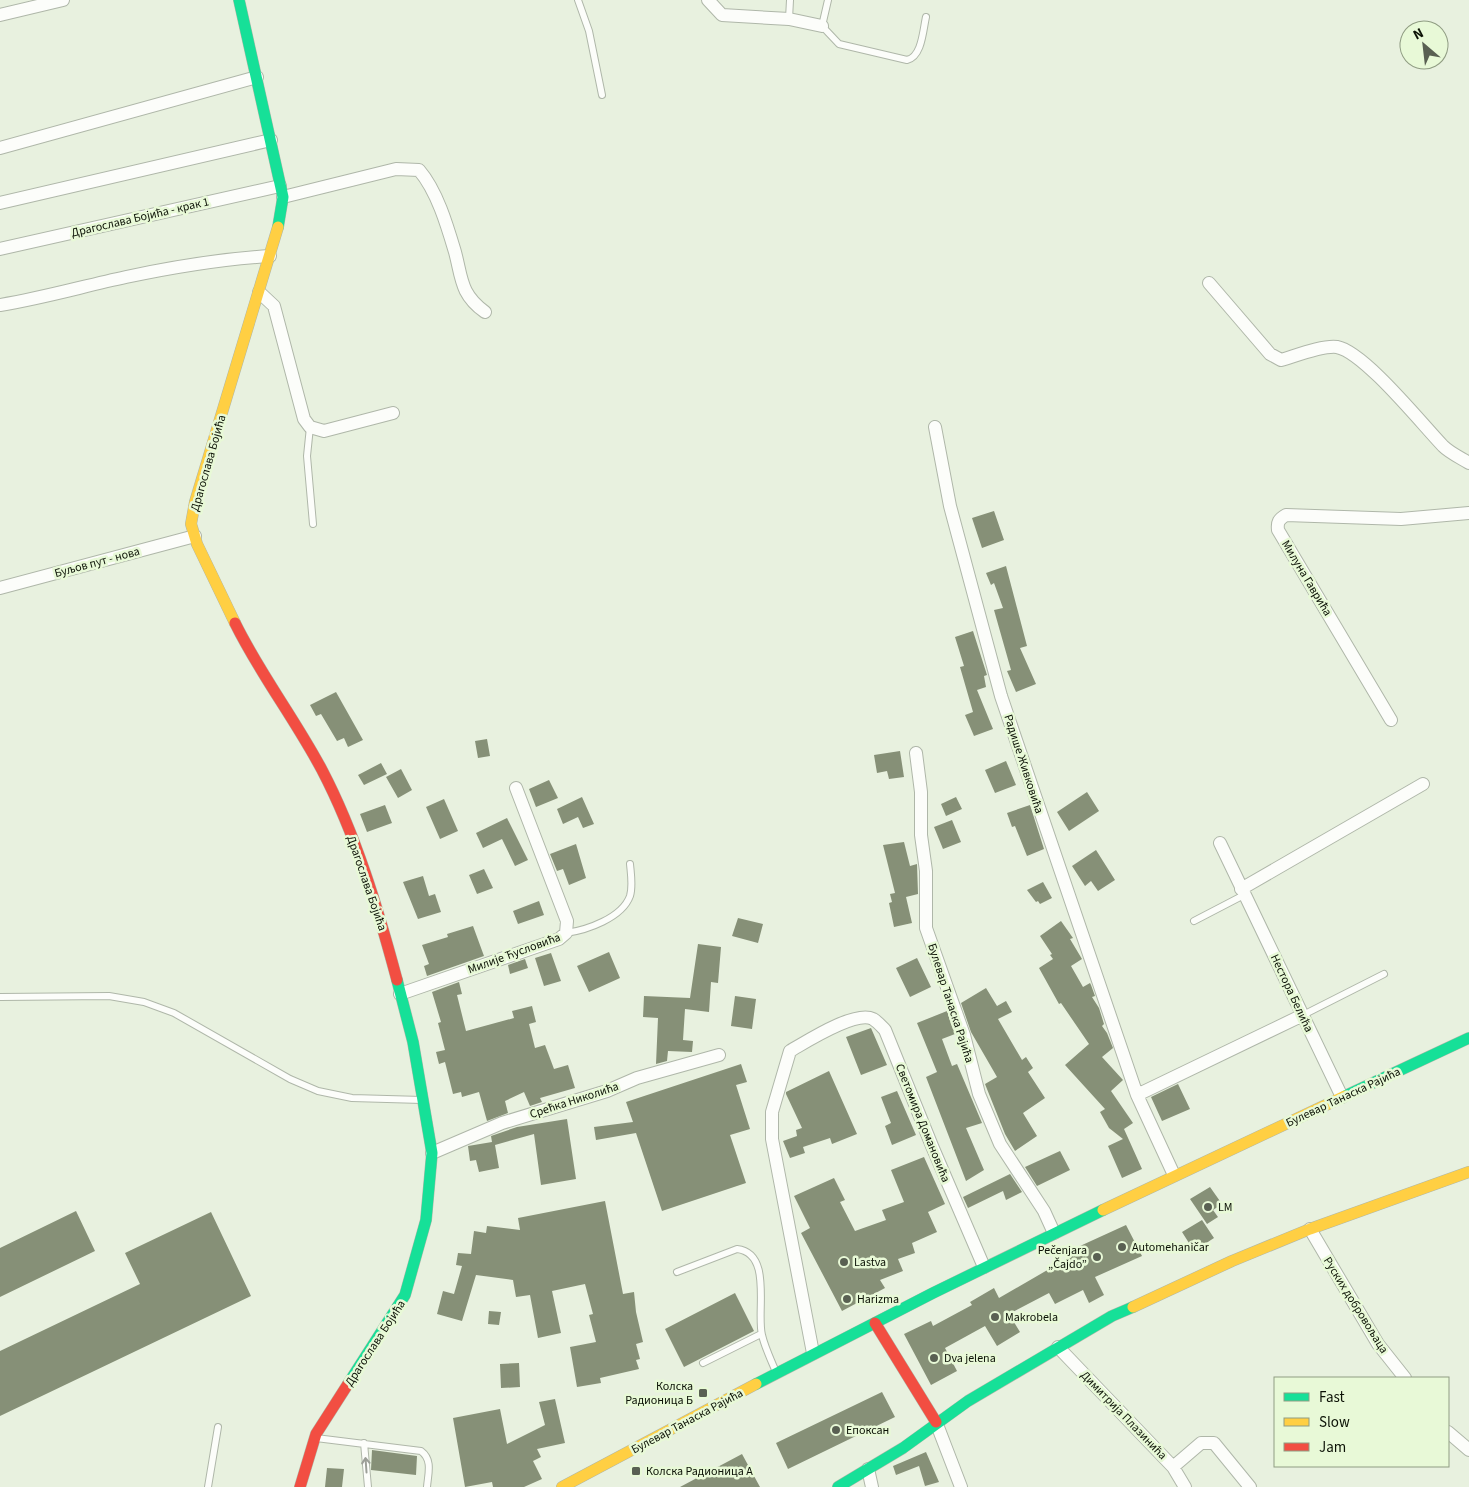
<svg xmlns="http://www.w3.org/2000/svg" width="1469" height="1487" font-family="'Source Sans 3',sans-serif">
<rect width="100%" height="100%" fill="#e8f1df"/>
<path fill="#869077" d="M 994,511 L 1004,540 L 982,548 L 972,518 Z
M 1006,566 L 1027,646 L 1020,648 L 1036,684 L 1016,692 L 1007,671 L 1011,670 L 994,610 L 1003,608 L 994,583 L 991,585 L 986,573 Z
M 973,631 L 987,675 L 984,676 L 986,687 L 977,690 L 993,729 L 974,736 L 965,715 L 973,712 L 960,667 L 964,666 L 955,637 Z
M 336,692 L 363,740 L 348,747 L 344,738 L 337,741 L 321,714 L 316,716 L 310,705 Z
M 487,739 L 490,756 L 478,758 L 475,741 Z
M 900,751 L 904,777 L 889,779 L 887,771 L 877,773 L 874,755 Z
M 1006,761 L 1016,785 L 995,793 L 985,770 Z
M 381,763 L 387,774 L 364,785 L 358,775 Z
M 401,769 L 412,790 L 398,798 L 386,777 Z
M 549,780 L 558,798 L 536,807 L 529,789 Z
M 1087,792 L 1099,811 L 1069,831 L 1057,812 Z
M 582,797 L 594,824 L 583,828 L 578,817 L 563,824 L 557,809 Z
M 956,797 L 962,809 L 946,816 L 941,804 Z
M 444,799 L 458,831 L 440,839 L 426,807 Z
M 385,805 L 392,823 L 367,832 L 360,814 Z
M 1030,805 L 1044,849 L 1027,856 L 1015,826 L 1012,827 L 1007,813 Z
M 507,818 L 528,860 L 515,866 L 502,839 L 483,848 L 476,833 Z
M 952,820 L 961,842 L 943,849 L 934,827 Z
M 904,842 L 910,866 L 917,864 L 918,894 L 906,897 L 912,923 L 894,927 L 889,903 L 892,902 L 890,894 L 895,893 L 883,845 Z
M 576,844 L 586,878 L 569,885 L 563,869 L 557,871 L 550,854 Z
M 1096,850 L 1115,880 L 1098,891 L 1091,881 L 1085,886 L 1072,866 Z
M 484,869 L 493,888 L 477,894 L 469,875 Z
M 423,876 L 429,896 L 435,894 L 441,912 L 418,919 L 403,882 Z
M 1043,882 L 1052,898 L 1040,904 L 1038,901 L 1036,902 L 1027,890 Z
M 539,901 L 544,915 L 518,924 L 513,911 Z
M 738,918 L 763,924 L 758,943 L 732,936 Z
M 1061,921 L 1073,938 L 1070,939 L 1082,959 L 1071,966 L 1083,987 L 1090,983 L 1091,985 L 1095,996 L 1092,997 L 1099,1008 L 1104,1024 L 1102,1026 L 1107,1033 L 1113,1048 L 1102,1057 L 1123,1080 L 1111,1091 L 1133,1123 L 1124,1129 L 1142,1169 L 1122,1178 L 1108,1146 L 1123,1139 L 1109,1128 L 1100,1112 L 1105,1109 L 1065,1065 L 1089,1044 L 1061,1003 L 1059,1004 L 1039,968 L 1053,959 L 1050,955 L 1052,954 L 1040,936 Z
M 473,926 L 484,956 L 427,976 L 424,966 L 429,964 L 422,945 L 448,937 L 447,934 Z
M 698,944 L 721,947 L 718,983 L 711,982 L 709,1012 L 685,1009 L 683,1040 L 693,1041 L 692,1052 L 668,1051 L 667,1061 L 656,1064 L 658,1018 L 643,1017 L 644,996 L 690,998 Z
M 609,952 L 620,978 L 589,992 L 577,966 Z
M 551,953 L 561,981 L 544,986 L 535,958 Z
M 917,958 L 931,987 L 910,997 L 896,968 Z
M 525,959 L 528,968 L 510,974 L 508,965 Z
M 459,982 L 462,994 L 457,995 L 466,1031 L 514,1018 L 512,1011 L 532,1006 L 536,1022 L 529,1024 L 535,1048 L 545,1045 L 554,1069 L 568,1065 L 575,1088 L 540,1098 L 542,1102 L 530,1106 L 524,1092 L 505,1101 L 508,1113 L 487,1121 L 479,1092 L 462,1097 L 461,1092 L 453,1094 L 445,1062 L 439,1064 L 436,1052 L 445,1050 L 438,1023 L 441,1022 L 432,992 Z
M 986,988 L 997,1006 L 1006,1001 L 1012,1012 L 998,1019 L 1022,1060 L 1026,1057 L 1033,1068 L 1028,1072 L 1045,1098 L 1023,1113 L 1037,1136 L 1015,1151 L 1005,1134 L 985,1084 L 997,1077 L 971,1032 L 961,1003 Z
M 735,996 L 756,999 L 752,1029 L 731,1026 Z
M 947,1011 L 955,1034 L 942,1039 L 952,1066 L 957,1064 L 982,1123 L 966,1128 L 984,1170 L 966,1181 L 926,1077 L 937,1072 L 917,1023 Z
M 871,1028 L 887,1065 L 861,1075 L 846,1037 Z
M 741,1064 L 747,1082 L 736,1085 L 750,1129 L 730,1135 L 746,1183 L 662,1211 L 636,1133 L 596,1140 L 594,1127 L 633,1122 L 626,1102 Z
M 829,1071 L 857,1134 L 832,1144 L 830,1138 L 803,1147 L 805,1153 L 790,1158 L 783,1141 L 797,1136 L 796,1130 L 802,1128 L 786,1094 L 786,1092 Z
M 1178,1084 L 1190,1109 L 1162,1121 L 1151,1097 Z
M 897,1091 L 916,1135 L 892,1145 L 885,1126 L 891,1123 L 881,1097 Z
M 567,1119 L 576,1179 L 541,1185 L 534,1134 L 495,1145 L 499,1168 L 479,1172 L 476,1160 L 470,1161 L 468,1146 L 492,1142 L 491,1136 L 517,1127 Z
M 1060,1151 L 1070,1170 L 1037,1186 L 1025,1167 Z
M 924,1157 L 945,1204 L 928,1212 L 937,1232 L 912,1243 L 915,1253 L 898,1259 L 903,1271 L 880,1280 L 885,1288 L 842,1311 L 801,1233 L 810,1228 L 794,1196 L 834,1178 L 845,1200 L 840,1202 L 855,1231 L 886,1220 L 882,1210 L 904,1202 L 891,1170 Z
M 1010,1174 L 1022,1192 L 1006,1200 L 1003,1191 L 968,1208 L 963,1197 Z
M 1210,1187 L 1222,1204 L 1213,1210 L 1218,1217 L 1207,1224 L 1190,1199 Z
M 605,1201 L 623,1294 L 634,1292 L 636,1312 L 643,1342 L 636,1344 L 640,1359 L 636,1360 L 639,1369 L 600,1378 L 601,1383 L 577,1387 L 570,1347 L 596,1342 L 589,1315 L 593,1314 L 585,1284 L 552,1291 L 561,1333 L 538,1338 L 530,1295 L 516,1297 L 513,1280 L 476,1275 L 462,1321 L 437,1314 L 443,1291 L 454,1294 L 462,1266 L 456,1265 L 458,1253 L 471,1254 L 474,1231 L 486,1233 L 487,1226 L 520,1230 L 518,1218 Z
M 76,1211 L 95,1251 L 0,1297 L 0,1248 Z
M 211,1212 L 251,1296 L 0,1416 L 0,1351 L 140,1284 L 125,1253 Z
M 1202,1220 L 1214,1238 L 1194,1251 L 1182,1232 Z
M 1126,1225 L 1142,1256 L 1095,1277 L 1104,1295 L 1089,1303 L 1083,1290 L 1055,1304 L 1049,1293 L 1009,1314 L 1020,1332 L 997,1346 L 985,1326 L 945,1348 L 957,1371 L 931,1385 L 904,1334 L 931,1321 L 933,1326 L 972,1305 L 970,1302 L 994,1288 L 999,1298 L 1082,1250 L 1080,1246 Z
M 735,1293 L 754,1331 L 684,1367 L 665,1329 Z
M 489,1311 L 501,1312 L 499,1325 L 488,1324 Z
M 519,1363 L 520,1387 L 501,1388 L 500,1364 Z
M 882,1392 L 895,1417 L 788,1469 L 776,1443 Z
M 555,1399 L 565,1443 L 537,1449 L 541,1457 L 533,1461 L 542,1479 L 524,1487 L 493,1487 L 492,1482 L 465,1487 L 453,1418 L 500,1409 L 507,1444 L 545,1425 L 539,1402 Z
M 372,1450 L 417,1456 L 416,1475 L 371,1470 Z
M 926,1452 L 939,1482 L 925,1486 L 919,1466 L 896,1475 L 893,1466 Z
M 742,1454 L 760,1487 L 680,1487 Z
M 327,1468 L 344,1469 L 342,1487 L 325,1487 Z"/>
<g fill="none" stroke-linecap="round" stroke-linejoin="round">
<g stroke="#afb7a9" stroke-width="8">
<path id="lane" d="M 578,0 L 589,31 L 602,95
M 828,0 L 822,26 L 839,44 L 907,60 C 922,57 923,30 926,17
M 789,19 L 790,0
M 310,427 L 307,456 L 313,524
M 1194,921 L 1244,895
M 566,933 C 587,930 622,918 630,896 C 633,886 631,875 630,864
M 0,997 L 109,996 L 144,1002 L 174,1013 L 290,1079 L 318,1091 L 352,1098 L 422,1100
M 1303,1015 L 1384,974
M 677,1272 L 737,1249 C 773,1253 756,1312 762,1335 C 765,1348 771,1360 776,1372
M 703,1363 L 761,1334
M 316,1438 L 421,1451 C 433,1460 428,1474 427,1487
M 364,1443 L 368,1487
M 208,1487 L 218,1427"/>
</g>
<g stroke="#afb7a9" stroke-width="14">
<path id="street" d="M 708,0 L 722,15 L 789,19 L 822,26
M 0,15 L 63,0
M 0,148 L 257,77
M 283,197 L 396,169 L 419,170 C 437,191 447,225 455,252 C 462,278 460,294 485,312
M 0,203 L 271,140
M 0,249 L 280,186
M 1209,283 L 1270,354 L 1281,360 C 1295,356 1323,345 1337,347 C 1364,352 1421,423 1443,446 C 1450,453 1461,458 1469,463
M 259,292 L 274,306 L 304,419 L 310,427 L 324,431 L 393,413
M 0,305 C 43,298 84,286 126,277 C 173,267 222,259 270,256
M 935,427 L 950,506 L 1001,696 L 1137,1095 L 1174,1175
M 0,588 L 195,536
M 1391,720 L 1278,530 C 1277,522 1279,519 1286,515 L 1401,519 L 1469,513
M 916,753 L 921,792 L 921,835 L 926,871 L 926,928 L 964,1035 L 979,1094 L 1000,1144 L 1044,1211 L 1054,1233
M 1220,843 L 1342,1097
M 1241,889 L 1423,784
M 400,994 L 559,939 L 566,933 L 567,921 L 516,788
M 1137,1095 L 1303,1015
M 432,1153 L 502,1123 L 607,1091 L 637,1078 L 719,1055
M 1310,1229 L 1378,1344 L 1405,1378
M 1058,1347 L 1173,1467 L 1185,1487
M 813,1353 L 772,1139 L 772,1112 L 790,1051 C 806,1042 855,1010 873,1019 C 878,1022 882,1027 885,1030 L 932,1146 L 984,1267
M 936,1422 L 961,1487
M 1448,1432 L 1469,1450
M 1173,1467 L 1201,1443 L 1214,1443 L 1250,1487
M 868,1469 L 872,1487"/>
</g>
<g stroke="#afb7a9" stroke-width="12">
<path id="fast" d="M 239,0 L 283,197 L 278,227
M 1345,1096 L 1469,1038
M 348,1384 L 405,1295 L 426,1220 L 432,1153 L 413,1042 L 397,980
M 756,1384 L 933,1293 L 1103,1210
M 838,1487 L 903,1448 L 968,1401 L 1112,1316 L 1133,1307"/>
</g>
<g stroke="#afb7a9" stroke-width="12">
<path id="slow" d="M 235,623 L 197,544 L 191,524 L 195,502 L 278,227
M 1103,1210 L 1345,1096
M 1133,1307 L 1232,1261 L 1310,1229 L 1469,1172
M 562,1487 L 756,1384"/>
</g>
<g stroke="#afb7a9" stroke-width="12">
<path id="jam" d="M 235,623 C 260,674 295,719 322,770 C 356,835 378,909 397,980
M 875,1323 L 936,1422
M 300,1487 L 316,1434 L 348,1384"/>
</g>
<use href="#lane" stroke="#fcfdfa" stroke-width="6"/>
<use href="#street" stroke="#fcfdfa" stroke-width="12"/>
<use href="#fast" stroke="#16e098" stroke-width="11"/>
<use href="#slow" stroke="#ffcf43" stroke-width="11"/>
<use href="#jam" stroke="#f24e42" stroke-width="11"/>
</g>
<defs><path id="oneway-shaft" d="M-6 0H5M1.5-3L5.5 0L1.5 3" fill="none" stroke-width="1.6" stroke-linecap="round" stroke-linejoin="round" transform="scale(1.25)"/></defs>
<use stroke="#9c9f98" href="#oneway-shaft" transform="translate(366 1465) rotate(-94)"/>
<g fill="#596052" stroke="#e8f9d7" stroke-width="2">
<circle cx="1208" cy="1207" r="5"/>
<circle cx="1122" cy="1247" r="5"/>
<circle cx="1097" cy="1257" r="5"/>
<circle cx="844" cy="1262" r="5"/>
<circle cx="847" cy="1299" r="5"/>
<circle cx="995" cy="1317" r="5"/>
<circle cx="934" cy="1358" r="5"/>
<rect x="698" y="1388" width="10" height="10" rx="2.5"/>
<circle cx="836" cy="1430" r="5"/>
<rect x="631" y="1466" width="10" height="10" rx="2.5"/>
</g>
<g text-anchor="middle" stroke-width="5" stroke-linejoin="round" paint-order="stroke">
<g font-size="12" fill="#0c1206" stroke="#e8f9d7">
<text transform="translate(140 217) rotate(-13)" y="4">Драгослава Бојића - крак 1</text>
<text transform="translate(208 463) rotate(-74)" y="4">Драгослава Бојића</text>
<text transform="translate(97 562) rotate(-15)" y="4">Буљов пут - нова</text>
<text transform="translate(1307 578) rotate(59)" y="4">Милуна Гаврића</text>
<text transform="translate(1024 764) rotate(72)" y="4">Радише Живковића</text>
<text transform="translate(367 883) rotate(71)" y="4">Драгослава Бојића</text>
<text transform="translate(514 953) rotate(-20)" y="4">Милије Ћусловића</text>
<text transform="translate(1292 993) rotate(65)" y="4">Нестора Белића</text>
<text transform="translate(951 1003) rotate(72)" y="4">Булевар Танаска Рајића</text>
<text transform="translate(1343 1097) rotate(-25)" y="4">Булевар Танаска Рајића</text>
<text transform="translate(574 1100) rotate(-18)" y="4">Срећка Николића</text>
<text transform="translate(923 1123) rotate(68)" y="4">Светомира Домановића</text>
<text transform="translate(1356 1305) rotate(58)" y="4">Руских добровољаца</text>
<text transform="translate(375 1343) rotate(-57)" y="4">Драгослава Бојића</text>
<text transform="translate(1124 1415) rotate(46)" y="4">Димитрија Плазинића</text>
<text transform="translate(687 1421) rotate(-28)" y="4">Булевар Танаска Рајића</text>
</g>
<g font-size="12" fill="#0c1206" stroke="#e8f9d7" text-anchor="start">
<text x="1218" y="1211">LM</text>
<text x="1132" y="1251">Automehaničar</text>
<text x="1087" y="1254" text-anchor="end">Pečenjara<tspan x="1087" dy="14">„Čajdo”</tspan></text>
<text x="854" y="1266">Lastva</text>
<text x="857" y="1303">Harizma</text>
<text x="1005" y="1321">Makrobela</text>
<text x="944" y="1362">Dva jelena</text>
<text x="693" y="1390" text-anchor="end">Колска<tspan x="693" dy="14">Радионица Б</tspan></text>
<text x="846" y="1434">Епоксан</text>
<text x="646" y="1475">Колска Радионица А</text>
</g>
</g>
<rect x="1274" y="1377" width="175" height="90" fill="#e8f9d7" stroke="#909d83"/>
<rect x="1284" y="1393" width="25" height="8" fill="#16e098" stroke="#909d83"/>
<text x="1319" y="1402" font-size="15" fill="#0c1206">Fast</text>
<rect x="1284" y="1418" width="25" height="8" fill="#ffcf43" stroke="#909d83"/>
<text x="1319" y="1427" font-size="15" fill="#0c1206">Slow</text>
<rect x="1284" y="1443" width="25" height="8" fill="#f24e42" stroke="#909d83"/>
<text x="1319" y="1452" font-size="15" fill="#0c1206">Jam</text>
<g transform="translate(1424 45) rotate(332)"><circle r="24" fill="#e8f9d7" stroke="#909d83"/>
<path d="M0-4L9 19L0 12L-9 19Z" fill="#596052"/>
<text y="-8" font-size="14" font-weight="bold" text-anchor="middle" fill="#0c1206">N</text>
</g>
</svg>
